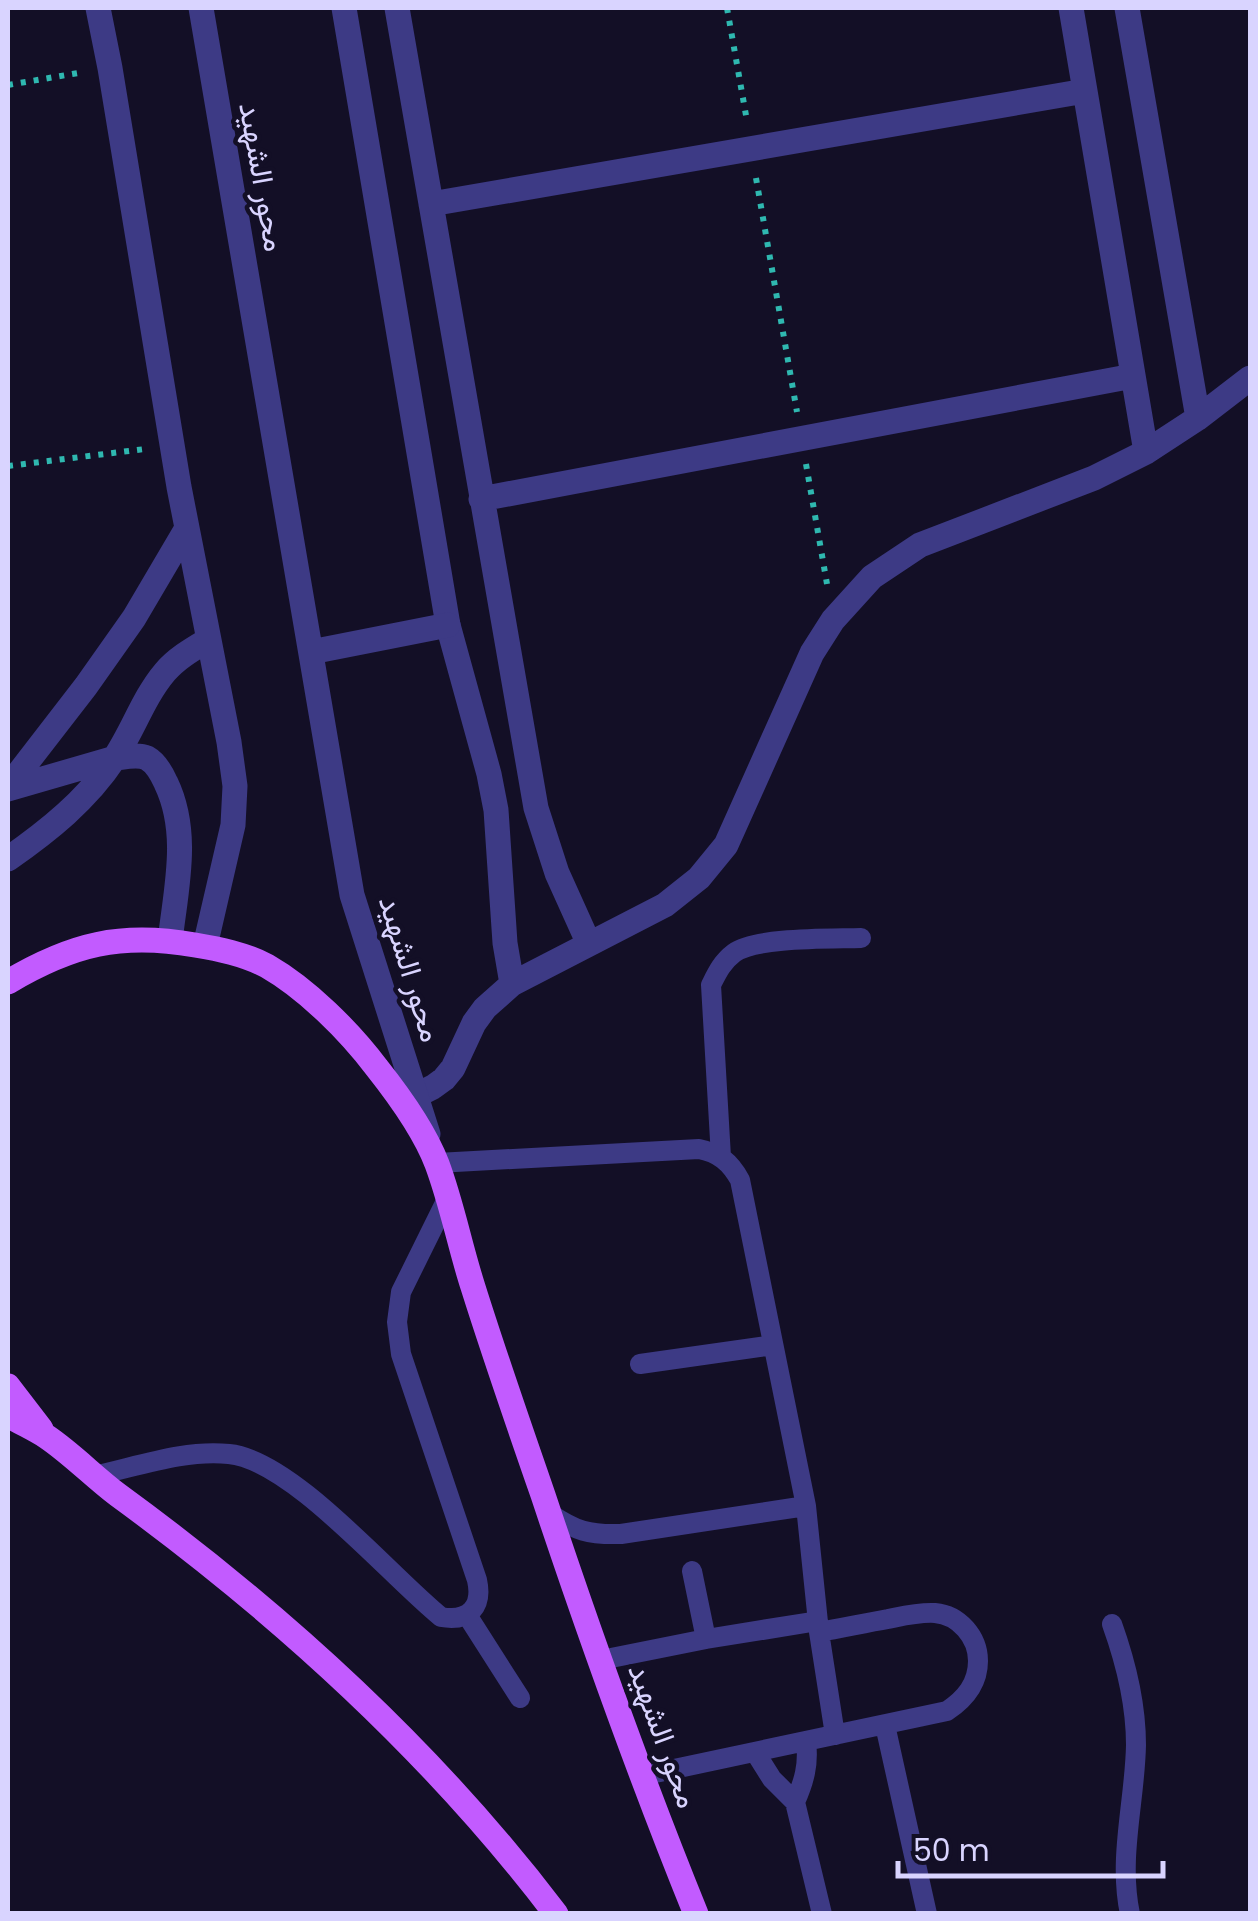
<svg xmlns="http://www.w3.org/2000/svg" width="1258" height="1921" font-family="Poppins,Vazirmatn,sans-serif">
<rect width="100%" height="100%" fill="#130f26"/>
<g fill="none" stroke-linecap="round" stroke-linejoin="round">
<path stroke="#2fb8b0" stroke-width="6" stroke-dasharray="5 8" stroke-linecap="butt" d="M 727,8 L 747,121
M 8,85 L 84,72
M 756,178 L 797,412
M 806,464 L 827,584
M 8,466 L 145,449"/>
<path stroke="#3d3a85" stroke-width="20" d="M 721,1157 L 711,985 C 717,973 722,962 734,953 C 756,937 831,939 861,938
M 437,1163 L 699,1149 C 719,1153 730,1162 740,1180 L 806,1506 L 819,1632 L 835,1735
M 640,1364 L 773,1345
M 93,1476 C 136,1467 185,1449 229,1454 C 292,1460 389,1575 441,1617 C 469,1622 483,1607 477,1580 L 401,1354 L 397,1322 L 401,1292 L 447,1199
M 549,1513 C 576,1531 588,1535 621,1534 L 806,1506
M 692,1571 L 706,1639
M 467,1615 L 520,1698
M 1112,1624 C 1126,1663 1136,1703 1136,1745 C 1135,1801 1118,1858 1130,1914
M 601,1660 L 706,1639 L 818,1621
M 885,1725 L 927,1914
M 755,1752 L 772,1779 L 795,1802 L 822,1914
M 641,1776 L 947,1711 C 965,1699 978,1684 978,1661 C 978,1637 959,1615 935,1613 C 919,1612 903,1616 888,1619 C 865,1623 842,1628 819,1632
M 795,1802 C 804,1782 809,1764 806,1742"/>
<path stroke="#3d3a85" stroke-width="25" d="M 98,8 L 110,68 L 179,487 L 229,742 L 235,786 L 233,825 L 205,946
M 344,8 L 448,625 L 489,774 L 496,810 L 505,943 L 512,984
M 397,8 L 536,808 L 557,873 L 589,944
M 1071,8 L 1146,452
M 1127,8 L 1198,418
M 431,204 L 1085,91
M 481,499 L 1133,376
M 8,787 L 86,686 L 134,618 L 187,528
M 8,789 L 115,758 C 125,757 138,754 147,758 C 156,763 162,774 166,783 C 190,833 176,888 170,941
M 8,859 C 48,831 87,800 114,759 C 133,731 143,698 165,672 C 177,658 193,649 208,640
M 415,1096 L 433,1087 L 444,1079 L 453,1068 L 474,1023 L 485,1008 L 512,984 L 665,905 L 699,878 L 726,845 L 812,653 L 833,620 L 872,577 L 920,545 L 1094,478 L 1146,452 L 1198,418 L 1250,378"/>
<path stroke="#3d3a85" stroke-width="25" d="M 201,8 L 352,895 L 428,1134
M 311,652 L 448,625"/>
<path stroke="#c25bff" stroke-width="25" d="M 8,982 C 72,944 121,932 195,945 C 219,949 244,954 267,966 C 307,989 349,1031 377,1068 C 400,1097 424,1130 437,1164 C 452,1204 460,1247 473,1287 C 495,1357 519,1426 543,1495 C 590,1636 640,1776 696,1914
M 8,1386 L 41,1429
M 8,1415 C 21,1423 35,1429 47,1437 C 72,1454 94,1477 118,1495 C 281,1614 433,1752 556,1914"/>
</g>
<g text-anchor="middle" stroke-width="9" stroke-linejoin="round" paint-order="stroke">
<g font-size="30" fill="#d9d4ff" stroke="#130f26">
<text transform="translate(262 177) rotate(80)" y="10">محور الشهيد</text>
<text transform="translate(410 969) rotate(73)" y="10">محور الشهيد</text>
<text transform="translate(663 1736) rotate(70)" y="10">محور الشهيد</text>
</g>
</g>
<rect width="1258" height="1921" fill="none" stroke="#d9d4ff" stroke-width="20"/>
<path d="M898 1861v15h265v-15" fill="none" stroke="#d9d4ff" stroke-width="5"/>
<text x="913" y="1861" font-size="30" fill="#d9d4ff" stroke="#130f26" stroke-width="8" paint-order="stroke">50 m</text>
</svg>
